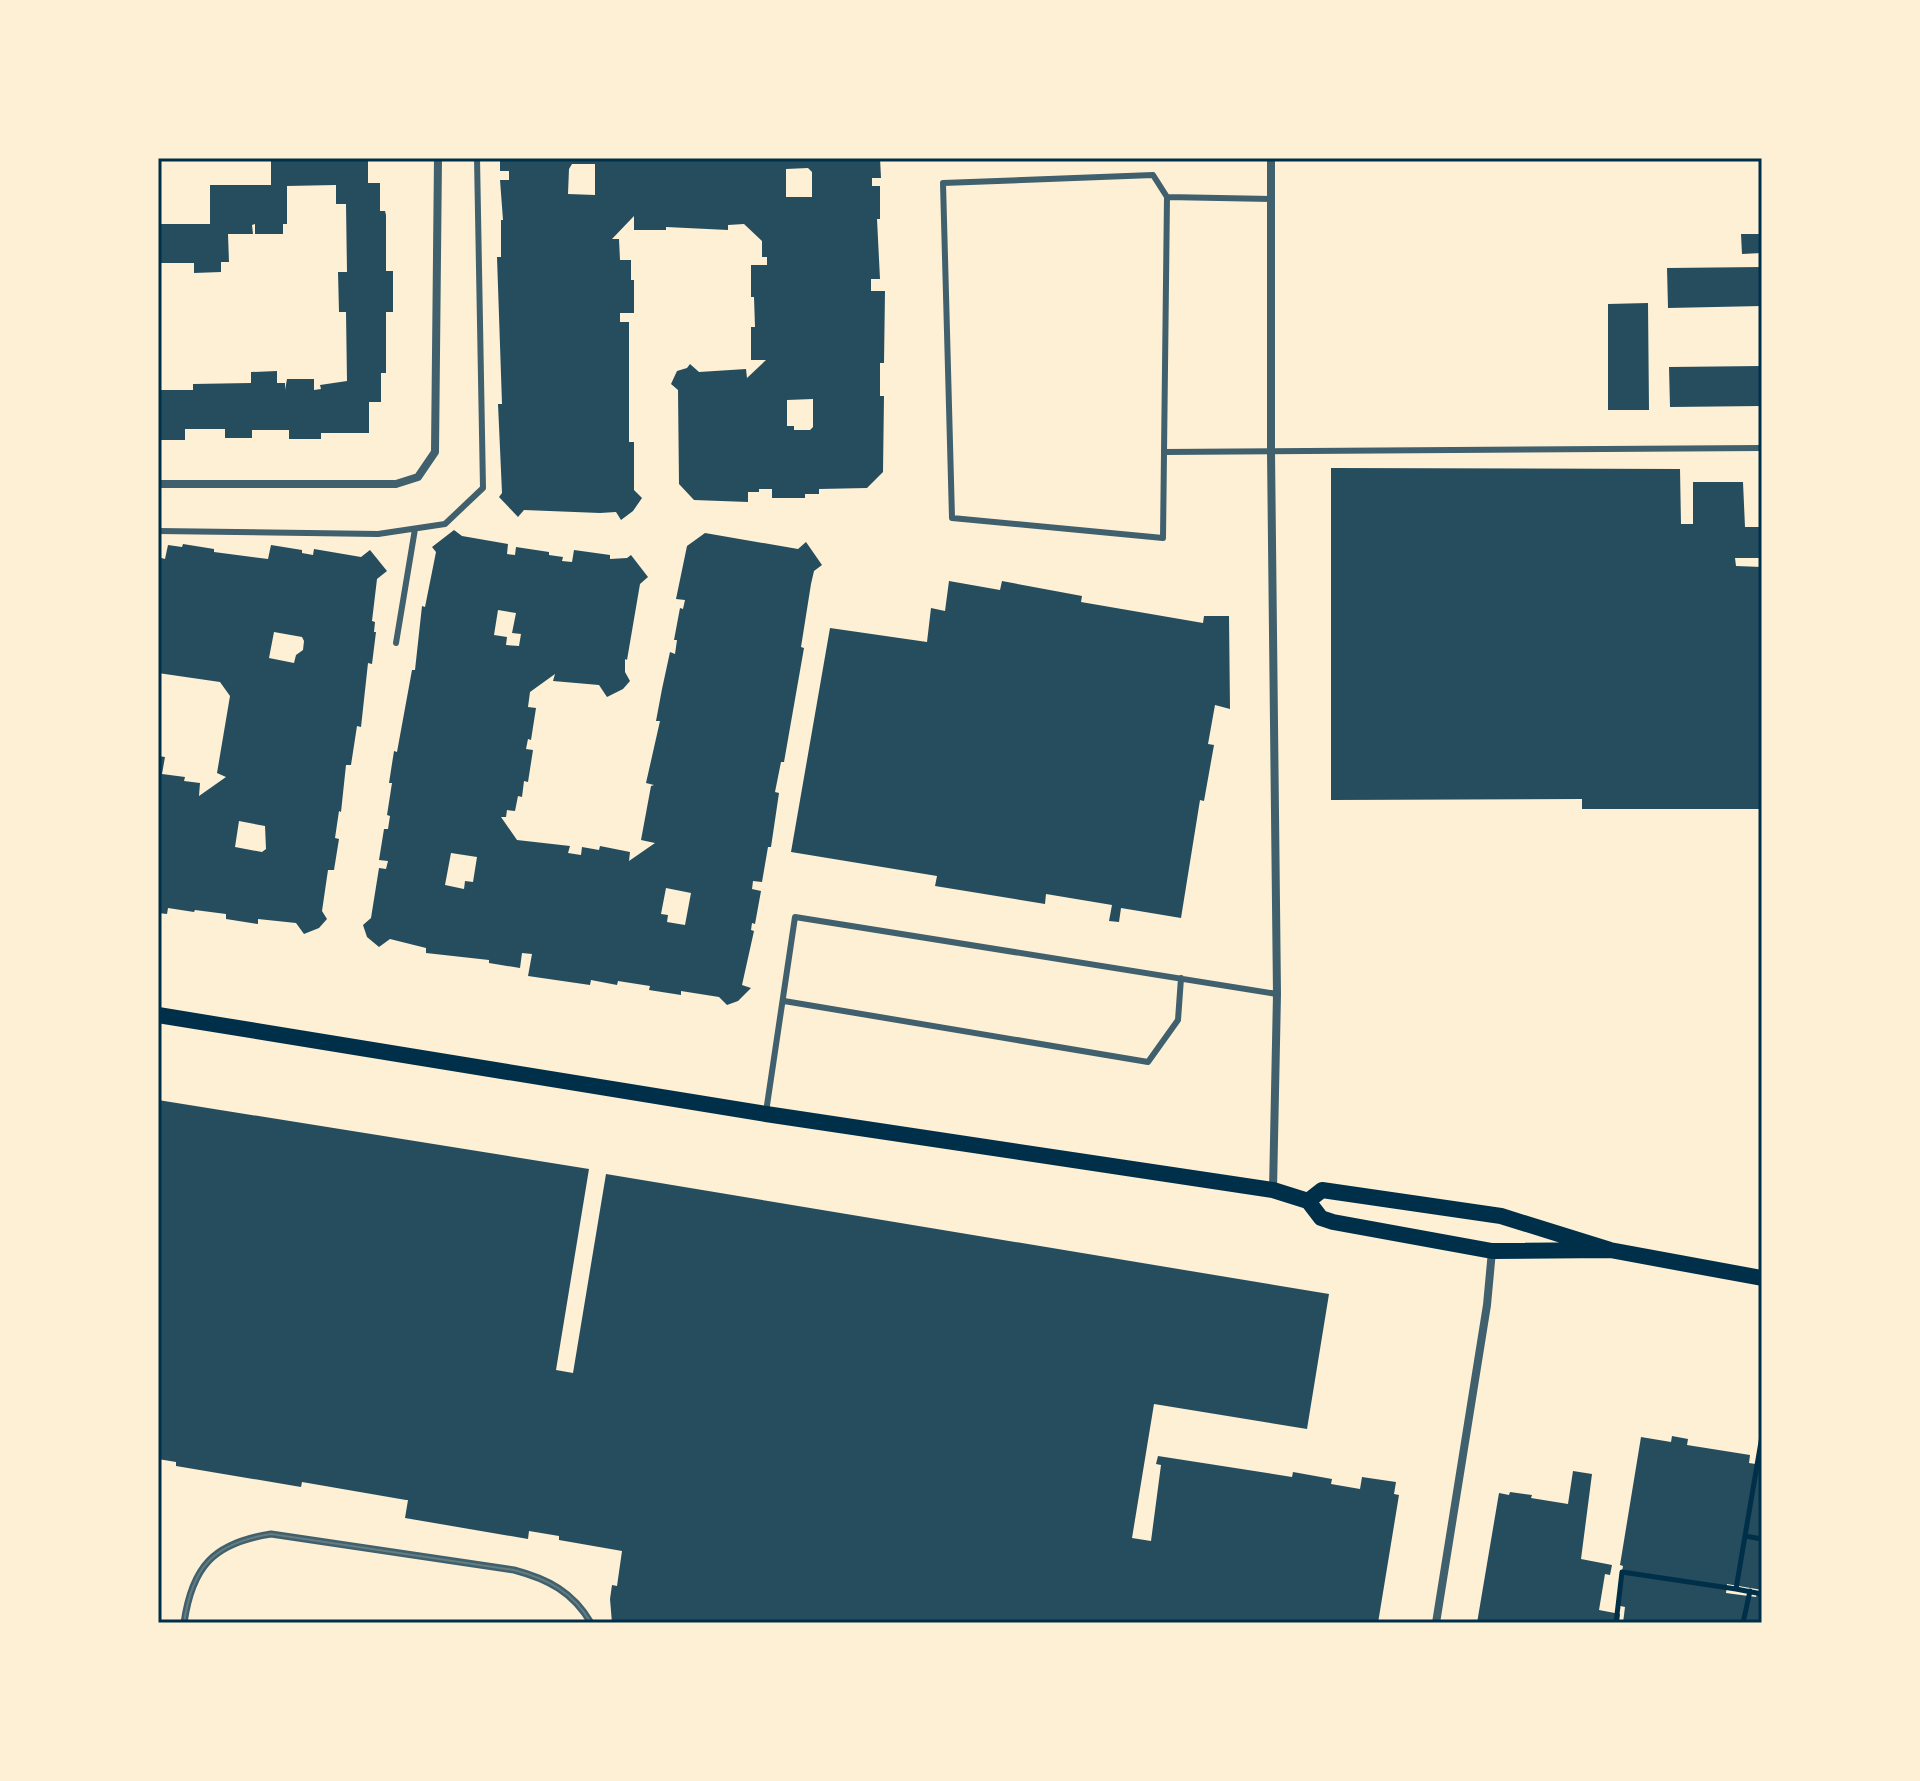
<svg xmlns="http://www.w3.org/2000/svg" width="1920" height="1781" font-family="Literata,serif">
<rect width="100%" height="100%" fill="#fdf0d5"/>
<path fill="#264d5e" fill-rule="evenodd" d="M 271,158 L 368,158 L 368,183 L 380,183 L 380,211 L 385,211 L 386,215 L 386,271 L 393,271 L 393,312 L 386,312 L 386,373 L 381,373 L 381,402 L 369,402 L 369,433 L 321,433 L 321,439 L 289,439 L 289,430 L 252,430 L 252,438 L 225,438 L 225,429 L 185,429 L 185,440 L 158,440 L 158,390 L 193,390 L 193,384 L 251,383 L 251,372 L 277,371 L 277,383 L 285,383 L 285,390 L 287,379 L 314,379 L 314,390 L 321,389 L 320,385 L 347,381 L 346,312 L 339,312 L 338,272 L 347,272 L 346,204 L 336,204 L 336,185 L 287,186 L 287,224 L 283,224 L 283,234 L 255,234 L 255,224 L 252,225 L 253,234 L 228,234 L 229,262 L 221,262 L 221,272 L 194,273 L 194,263 L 158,263 L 158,224 L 210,224 L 210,185 L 271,185 Z
M 500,158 L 880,158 L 881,178 L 872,178 L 872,186 L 880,186 L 880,219 L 877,219 L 880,279 L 871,279 L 871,291 L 885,291 L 884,363 L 880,363 L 880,396 L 884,396 L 883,472 L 867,488 L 819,489 L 819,494 L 805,494 L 805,498 L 772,498 L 772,489 L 759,489 L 759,492 L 748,492 L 748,502 L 694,500 L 679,484 L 678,390 L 671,384 L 677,371 L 687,368 L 690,364 L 699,372 L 746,369 L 747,378 L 766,360 L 751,360 L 751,327 L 755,327 L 754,297 L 751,297 L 751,265 L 767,265 L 767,257 L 762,257 L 762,241 L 744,224 L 728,225 L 728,230 L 666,227 L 666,230 L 634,230 L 634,216 L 612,239 L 619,239 L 620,260 L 631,260 L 631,280 L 634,280 L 634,313 L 620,313 L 620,322 L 629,322 L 629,442 L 634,442 L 634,490 L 642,498 L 633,511 L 621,520 L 616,512 L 600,513 L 524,510 L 518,517 L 499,497 L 502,493 L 498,404 L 502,404 L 497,257 L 501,257 L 501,220 L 503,220 L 500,180 L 509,180 L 509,171 L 500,171 ZM 572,164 L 595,164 L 595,195 L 568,194 L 569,169 ZM 808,168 L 812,172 L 812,197 L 786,197 L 786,169 ZM 813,399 L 813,427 L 810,430 L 794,430 L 794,426 L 787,426 L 787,400 Z
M 1741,234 L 1762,234 L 1762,253 L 1742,254 Z
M 1762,267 L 1762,306 L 1668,308 L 1667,268 Z
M 1648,303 L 1649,410 L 1608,410 L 1608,304 Z
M 1762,366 L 1762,406 L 1670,407 L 1669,367 Z
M 1331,468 L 1680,469 L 1681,524 L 1693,524 L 1693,482 L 1743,482 L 1745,527 L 1762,527 L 1762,558 L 1735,558 L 1736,566 L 1762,567 L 1762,809 L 1582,809 L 1582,799 L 1331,800 Z
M 454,530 L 462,536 L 508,544 L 507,554 L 515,555 L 516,547 L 549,552 L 549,555 L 563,557 L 562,561 L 572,562 L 574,550 L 610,555 L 610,559 L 627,558 L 631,555 L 648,577 L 640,584 L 627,660 L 625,659 L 625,672 L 630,681 L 623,689 L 607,697 L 599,685 L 553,681 L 555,674 L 530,692 L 528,707 L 536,708 L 531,740 L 528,739 L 526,749 L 533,750 L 528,782 L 524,781 L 522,797 L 518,796 L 515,811 L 507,810 L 506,817 L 501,817 L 517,840 L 570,846 L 568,853 L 581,855 L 582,847 L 599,850 L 600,846 L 630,852 L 629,861 L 655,843 L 641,840 L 651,786 L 654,785 L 646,783 L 660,721 L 656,721 L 662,689 L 670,652 L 675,654 L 677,640 L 674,640 L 680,608 L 683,609 L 685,600 L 676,599 L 687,546 L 705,533 L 798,549 L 806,542 L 822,565 L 814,571 L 811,584 L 801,647 L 804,648 L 784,762 L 781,762 L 775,792 L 779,793 L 771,847 L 768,847 L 762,882 L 753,881 L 752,889 L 761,891 L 755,924 L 752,923 L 751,930 L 754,931 L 742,985 L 751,988 L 738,1001 L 727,1005 L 719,997 L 681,991 L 681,995 L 649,990 L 650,986 L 618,981 L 617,985 L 591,980 L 590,985 L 528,976 L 532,954 L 522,953 L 520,968 L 489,963 L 489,960 L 426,953 L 426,948 L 390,939 L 379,947 L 367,937 L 363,925 L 371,918 L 379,868 L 386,869 L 388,861 L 379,860 L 384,829 L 388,829 L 390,816 L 387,815 L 392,783 L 389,783 L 394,751 L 397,752 L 412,670 L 415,670 L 422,606 L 425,607 L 436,552 L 432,547 ZM 498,610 L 516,613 L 512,633 L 521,634 L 519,646 L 506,645 L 507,637 L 494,635 ZM 451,853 L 477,857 L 473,882 L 465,881 L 464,889 L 445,885 ZM 666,888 L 691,893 L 685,925 L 667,922 L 668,915 L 661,914 Z
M 183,544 L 214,549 L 214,552 L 268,559 L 271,545 L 302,550 L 302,553 L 313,555 L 314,549 L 361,557 L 370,550 L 387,571 L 377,579 L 372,621 L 375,622 L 374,632 L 376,632 L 372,664 L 368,663 L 361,727 L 357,726 L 351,765 L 346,765 L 341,812 L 339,811 L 335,838 L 339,839 L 334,870 L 328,870 L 322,911 L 327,919 L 319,928 L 304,934 L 296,923 L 258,919 L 258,924 L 226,919 L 226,914 L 195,910 L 194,912 L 168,908 L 167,914 L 158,913 L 158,756 L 165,757 L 162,774 L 185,777 L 184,781 L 200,783 L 199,796 L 226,777 L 217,773 L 230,696 L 220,682 L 158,673 L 158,557 L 165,559 L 168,545 L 182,547 ZM 274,632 L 302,637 L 304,641 L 303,650 L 296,655 L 294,663 L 269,658 ZM 239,821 L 265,826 L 266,849 L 262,852 L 235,847 Z
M 949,581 L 1000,590 L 1002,581 L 1082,596 L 1081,602 L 1203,623 L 1204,616 L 1229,616 L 1230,709 L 1215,705 L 1208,744 L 1214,745 L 1204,801 L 1200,800 L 1181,918 L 1121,908 L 1119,922 L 1109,921 L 1112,905 L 1046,894 L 1045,904 L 935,886 L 937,876 L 791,852 L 830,628 L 927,642 L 931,608 L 945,611 Z
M 158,1100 L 589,1169 L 556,1370 L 573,1373 L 606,1174 L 1329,1294 L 1307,1429 L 1154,1404 L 1132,1538 L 1151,1541 L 1161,1465 L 1156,1464 L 1158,1456 L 1292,1477 L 1293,1472 L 1332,1479 L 1331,1484 L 1360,1489 L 1362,1477 L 1396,1482 L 1394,1494 L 1399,1495 L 1378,1623 L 612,1623 L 610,1599 L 612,1585 L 617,1586 L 622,1551 L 559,1540 L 559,1536 L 529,1531 L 528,1539 L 405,1518 L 408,1500 L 406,1500 L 302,1482 L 301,1487 L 176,1466 L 176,1462 L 158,1459 Z
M 1672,1436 L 1688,1439 L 1687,1445 L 1750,1455 L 1749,1463 L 1762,1465 L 1762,1590 L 1727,1584 L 1726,1593 L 1756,1597 L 1757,1594 L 1762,1595 L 1762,1623 L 1623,1623 L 1625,1607 L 1616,1605 L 1623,1566 L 1620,1565 L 1641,1437 L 1671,1442 Z
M 1573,1471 L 1592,1474 L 1581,1559 L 1612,1565 L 1610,1575 L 1605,1574 L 1599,1610 L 1620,1614 L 1619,1623 L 1477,1623 L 1499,1493 L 1509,1495 L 1510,1492 L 1532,1495 L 1531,1498 L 1568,1504 Z"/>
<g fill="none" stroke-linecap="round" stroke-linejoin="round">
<path stroke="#003049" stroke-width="5" d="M 1745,1536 L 1762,1436
M 1736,1589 L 1762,1594
M 1616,1623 L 1622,1572 L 1736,1589 L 1745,1536 L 1762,1539
M 1743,1623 L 1750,1591"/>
<path stroke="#3f606c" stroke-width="6" d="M 1153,175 L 1167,197 L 1163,538 L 952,518 L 943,183 Z
M 1167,197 L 1271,199
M 1164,452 L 1762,448
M 158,531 L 378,534 L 445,524 L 483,488 L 477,158
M 396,643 L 415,529
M 784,1001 L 1148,1062 L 1178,1020 L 1181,978
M 766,1112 L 795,917 L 1277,994"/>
<path stroke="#3f606c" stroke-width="7" d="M 184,1623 C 192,1567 213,1543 271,1534 L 514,1570 C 548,1579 573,1592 591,1623"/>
<path stroke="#3f606c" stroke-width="8" d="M 1271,158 L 1271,452 L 1277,994 L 1273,1190
M 158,484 L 396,484 L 418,477 L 435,452 L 438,158
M 1436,1623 L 1487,1305 L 1492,1251"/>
<path stroke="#003049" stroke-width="16" d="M 158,1015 L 766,1114 L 1273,1190 L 1308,1201 L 1321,1218 L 1333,1222 L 1492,1251 L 1610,1250
M 1308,1201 L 1322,1190 L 1501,1216 L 1610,1250 L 1762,1278"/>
<path stroke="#657d81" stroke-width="2" d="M 184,1623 C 192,1567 213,1543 271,1534 L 514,1570 C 548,1579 573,1592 591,1623"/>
</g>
<rect width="1920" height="1781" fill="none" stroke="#fdf0d5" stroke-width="320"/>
<rect x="160" y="160" width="1600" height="1461" fill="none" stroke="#003049" stroke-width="3"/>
</svg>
